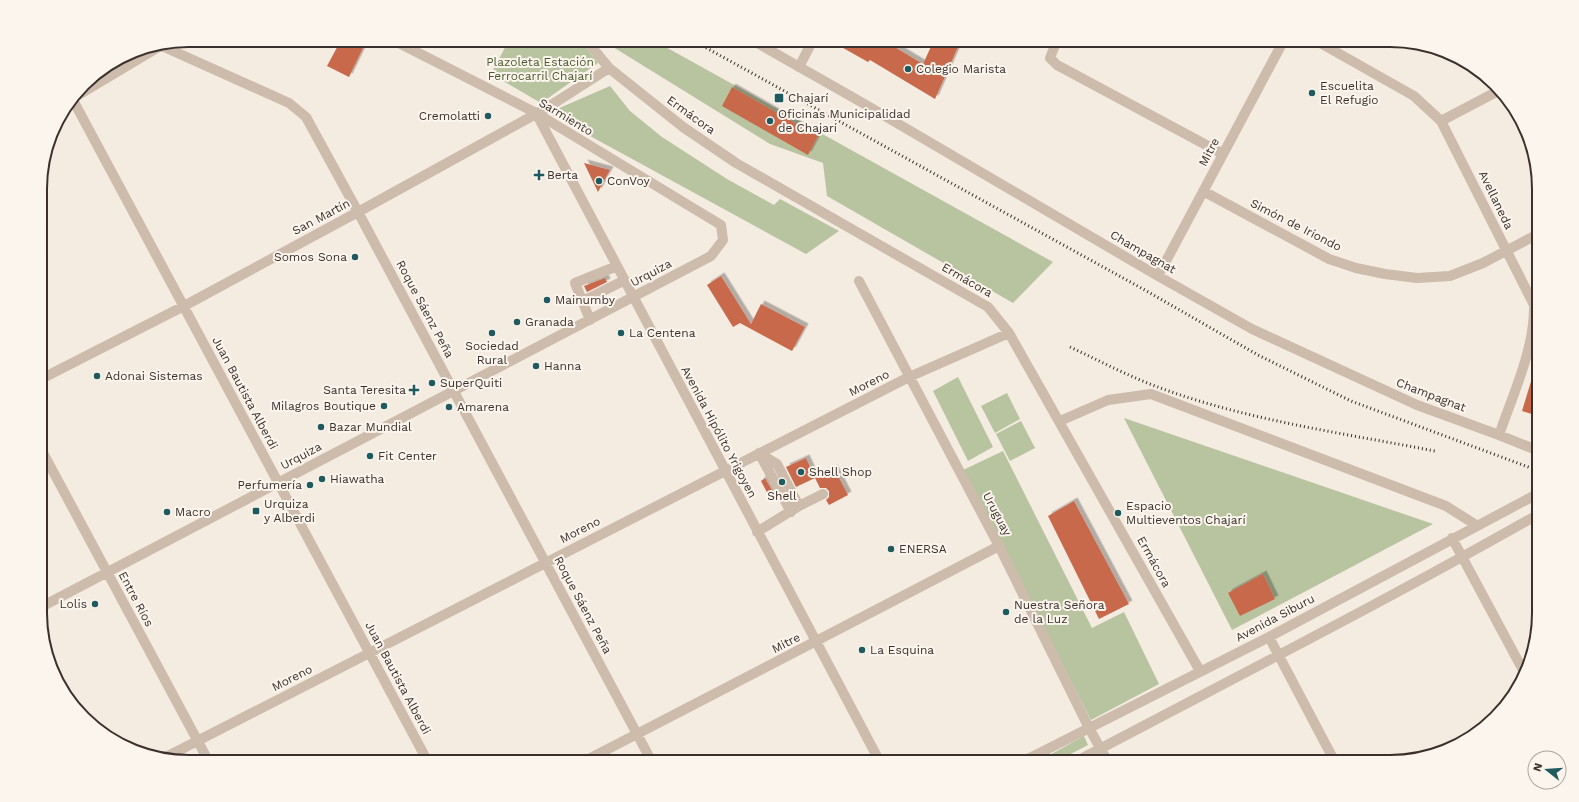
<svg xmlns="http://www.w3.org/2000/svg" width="1579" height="802" font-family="'Work Sans',sans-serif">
<defs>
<filter id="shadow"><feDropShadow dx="3.5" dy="-3.5" stdDeviation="0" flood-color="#0004"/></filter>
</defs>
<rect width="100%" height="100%" fill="#f4ebe1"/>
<path fill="#b8c4a0" d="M 509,40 L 580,40 L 598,63 L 541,103 L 491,74 Z
M 606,40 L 653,40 L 1053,262 L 1013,303 L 827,196 L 823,163 L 770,144 L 613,47 Z
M 610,86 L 630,111 L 662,137 L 727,179 L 774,205 L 780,199 L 839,231 L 806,254 L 548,113 Z
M 958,377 L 993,447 L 968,461 L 933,391 Z
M 1007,393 L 1020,419 L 995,433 L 981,406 Z
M 1124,418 L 1433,524 L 1232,630 Z
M 1021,421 L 1035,448 L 1010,461 L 996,434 Z
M 1003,451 L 1092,628 L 1124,612 L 1159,684 L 1091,720 L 963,470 Z
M 1084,736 L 1088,745 L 1055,762 L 1037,762 Z"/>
<path fill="#c8694b" filter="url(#shadow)" d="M 341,40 L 347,40 L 363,48 L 349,77 L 327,66 Z
M 829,40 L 883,40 L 923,64 L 934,40 L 961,40 L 935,99 L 870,60 L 868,62 Z
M 732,87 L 818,136 L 808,155 L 722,106 Z
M 584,163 L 610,170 L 598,192 Z
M 721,276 L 751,324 L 761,304 L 805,327 L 792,351 L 740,323 L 733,327 L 707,285 Z
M 605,278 L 607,282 L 587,292 L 584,286 Z
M 1536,365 L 1538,366 L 1538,416 L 1522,411 Z
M 806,458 L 815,478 L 796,487 L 786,467 Z
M 834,468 L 848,495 L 829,505 L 826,500 L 829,497 L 829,491 L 826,488 L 820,488 L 815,478 Z
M 765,478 L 776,497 L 771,500 L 761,481 Z
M 1074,501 L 1129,604 L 1099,619 L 1048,516 Z
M 1263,574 L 1275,599 L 1240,616 L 1228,593 Z"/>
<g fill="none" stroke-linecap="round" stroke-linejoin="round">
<path stroke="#cdbbac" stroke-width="10" d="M 586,40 L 609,68 L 683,127 L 736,163 L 988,307 L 1009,333 L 1200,671
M 752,40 L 861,102 L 1158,276 L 1252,329 L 1417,405 L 1499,435 L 1539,451
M 1057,40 L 1050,58 L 1057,65 L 1223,154
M 1315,40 L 1414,96 L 1441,121 L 1534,305 C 1535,348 1513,394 1499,435
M 162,46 L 289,103 L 306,117 L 358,212 L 652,762
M 799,67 L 813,40
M 75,97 L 162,45
M 73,100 L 428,762
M 536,113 L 880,762
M 1441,121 L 1500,90
M 1203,191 L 1329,259 L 1356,268 L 1385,274 L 1417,278 L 1450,276 L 1483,263 L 1538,234
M 1158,276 L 1284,40
M 859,281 L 999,546 L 1089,728 L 1108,762
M 583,301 L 625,280
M 590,320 L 575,283 L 617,266
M 41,379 L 184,306 L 358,212 L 545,109 L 609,68
M 1060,421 L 1108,400 L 1151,394 L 1446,506 L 1476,525
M 41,449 L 209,762
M 759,453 L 791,512
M 799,506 L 823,494
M 757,532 L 799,506 L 777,464 L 759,453
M 1452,538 L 1525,674
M 41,607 L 711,256 L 723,240 L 721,225 L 536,113 L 393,40
M 1269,637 L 1335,762
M 166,757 L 909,377 L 1009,333
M 583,762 L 999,546
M 1022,762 L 1269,637 L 1539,493
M 1075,762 C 1230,680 1386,601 1539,514"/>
<path stroke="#3b302b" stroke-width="3" stroke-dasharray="1 3" stroke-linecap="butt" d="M 692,40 L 1143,289 L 1258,355 L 1351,401 L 1539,471
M 1070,347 C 1098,360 1126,375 1155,386 C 1245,420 1342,433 1435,451"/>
</g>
<g fill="#1f5a5e" stroke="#fbf5ee" stroke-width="1.5">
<circle cx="908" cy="69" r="4"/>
<circle cx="1312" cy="93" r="4"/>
<rect x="774" y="93" width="10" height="10" rx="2"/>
<circle cx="488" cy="116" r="4"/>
<circle cx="770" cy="121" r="4"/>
<path d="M537 169h4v4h4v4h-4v4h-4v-4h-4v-4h4z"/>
<circle cx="599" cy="181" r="4"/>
<circle cx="355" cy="257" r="4"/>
<circle cx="547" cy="300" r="4"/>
<circle cx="517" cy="322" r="4"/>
<circle cx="492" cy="333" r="4"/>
<circle cx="621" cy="333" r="4"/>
<circle cx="536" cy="366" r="4"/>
<circle cx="97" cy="376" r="4"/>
<circle cx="432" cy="383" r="4"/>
<path d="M412 384h4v4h4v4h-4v4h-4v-4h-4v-4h4z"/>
<circle cx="384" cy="406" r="4"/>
<circle cx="449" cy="407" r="4"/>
<circle cx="321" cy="427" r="4"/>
<circle cx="370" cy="456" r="4"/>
<circle cx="801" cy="472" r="4"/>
<circle cx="322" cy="479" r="4"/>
<circle cx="782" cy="482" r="4"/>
<circle cx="310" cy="485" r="4"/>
<rect x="252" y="507" width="8" height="8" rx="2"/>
<circle cx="167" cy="512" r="4"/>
<circle cx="1118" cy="513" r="4"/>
<circle cx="891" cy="549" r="4"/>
<circle cx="95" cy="604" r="4"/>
<circle cx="1006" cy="612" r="4"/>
<circle cx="862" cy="650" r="4"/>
</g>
<g text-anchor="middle" stroke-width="4" stroke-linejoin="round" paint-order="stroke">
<g font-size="12" fill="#4a5a2e" stroke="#fbf5ee">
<text x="540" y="66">Plazoleta Estación<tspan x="540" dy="14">Ferrocarril Chajarí</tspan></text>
</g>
<g font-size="12" fill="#3b302b" stroke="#fbf5ee" text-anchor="start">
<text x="916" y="73">Colegio Marista</text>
<text x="1320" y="90">Escuelita<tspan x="1320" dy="14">El Refugio</tspan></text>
<text x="788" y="102">Chajarí</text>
<text x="778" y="118">Oficinas Municipalidad<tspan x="778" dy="14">de Chajarí</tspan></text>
<text x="480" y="120" text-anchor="end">Cremolatti</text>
<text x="547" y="179">Berta</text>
<text x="607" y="185">ConVoy</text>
<text x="347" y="261" text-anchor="end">Somos Sona</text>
<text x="555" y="304">Mainumby</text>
<text x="525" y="326">Granada</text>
<text x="629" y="337">La Centena</text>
<text x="492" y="350" text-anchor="middle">Sociedad<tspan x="492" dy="14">Rural</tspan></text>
<text x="544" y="370">Hanna</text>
<text x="105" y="380">Adonai Sistemas</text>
<text x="440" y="387">SuperQuiti</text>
<text x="406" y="394" text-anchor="end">Santa Teresita</text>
<text x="376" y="410" text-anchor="end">Milagros Boutique</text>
<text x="457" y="411">Amarena</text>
<text x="329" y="431">Bazar Mundial</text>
<text x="378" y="460">Fit Center</text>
<text x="809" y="476">Shell Shop</text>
<text x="330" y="483">Hiawatha</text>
<text x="302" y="489" text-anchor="end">Perfumería</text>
<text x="782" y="500" text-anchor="middle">Shell</text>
<text x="264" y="508">Urquiza<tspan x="264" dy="14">y Alberdi</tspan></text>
<text x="1126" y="510">Espacio<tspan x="1126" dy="14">Multieventos Chajarí</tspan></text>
<text x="175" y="516">Macro</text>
<text x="899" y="553">ENERSA</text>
<text x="87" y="608" text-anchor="end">Lolis</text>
<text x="1014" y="609">Nuestra Señora<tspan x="1014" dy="14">de la Luz</tspan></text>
<text x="870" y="654">La Esquina</text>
</g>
<g font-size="12" fill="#3b302b" stroke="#fbf5ee">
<text transform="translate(691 115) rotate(36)" y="4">Ermácora</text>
<text transform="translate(566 117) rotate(31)" y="4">Sarmiento</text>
<text transform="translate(1209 152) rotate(-62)" y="4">Mitre</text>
<text transform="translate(1496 200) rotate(64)" y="4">Avellaneda</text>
<text transform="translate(321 217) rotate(-28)" y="4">San Martín</text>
<text transform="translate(1296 225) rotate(27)" y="4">Simón de Iriondo</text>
<text transform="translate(1143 252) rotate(30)" y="4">Champagnat</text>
<text transform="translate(651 273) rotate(-28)" y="4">Urquiza</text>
<text transform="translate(967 280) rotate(30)" y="4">Ermácora</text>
<text transform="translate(425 309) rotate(62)" y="4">Roque Sáenz Peña</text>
<text transform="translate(869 383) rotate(-27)" y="4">Moreno</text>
<text transform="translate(245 393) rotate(62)" y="4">Juan Bautista Alberdi</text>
<text transform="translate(1431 395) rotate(21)" y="4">Champagnat</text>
<text transform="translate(719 432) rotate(62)" y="4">Avenida Hipólito Yrigoyen</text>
<text transform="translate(301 456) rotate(-28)" y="4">Urquiza</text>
<text transform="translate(997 514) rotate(62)" y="4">Uruguay</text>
<text transform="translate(580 530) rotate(-27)" y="4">Moreno</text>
<text transform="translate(1154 562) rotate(61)" y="4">Ermácora</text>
<text transform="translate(136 599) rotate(62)" y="4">Entre Ríos</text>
<text transform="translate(583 605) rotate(62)" y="4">Roque Sáenz Peña</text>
<text transform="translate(1275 618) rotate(-28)" y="4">Avenida Siburu</text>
<text transform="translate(786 643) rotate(-27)" y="4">Mitre</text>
<text transform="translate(292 678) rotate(-27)" y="4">Moreno</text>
<text transform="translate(398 678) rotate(62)" y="4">Juan Bautista Alberdi</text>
</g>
</g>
<path d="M0 0H1579V802H0ZM189 47H1390A142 142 0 0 1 1532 189V613A142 142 0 0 1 1390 755H189A142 142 0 0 1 47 613V189A142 142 0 0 1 189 47Z" fill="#fbf5ee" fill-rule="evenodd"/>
<path fill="none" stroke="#3b302b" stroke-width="2" d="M189 47H1390A142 142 0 0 1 1532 189V613A142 142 0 0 1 1390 755H189A142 142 0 0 1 47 613V189A142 142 0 0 1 189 47Z"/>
<g transform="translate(1547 770) rotate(287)"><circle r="19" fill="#fbf5ee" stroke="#aea6a0"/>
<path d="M0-3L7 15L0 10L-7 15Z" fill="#1f5a5e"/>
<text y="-6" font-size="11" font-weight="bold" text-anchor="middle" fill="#3b302b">N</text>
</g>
</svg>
